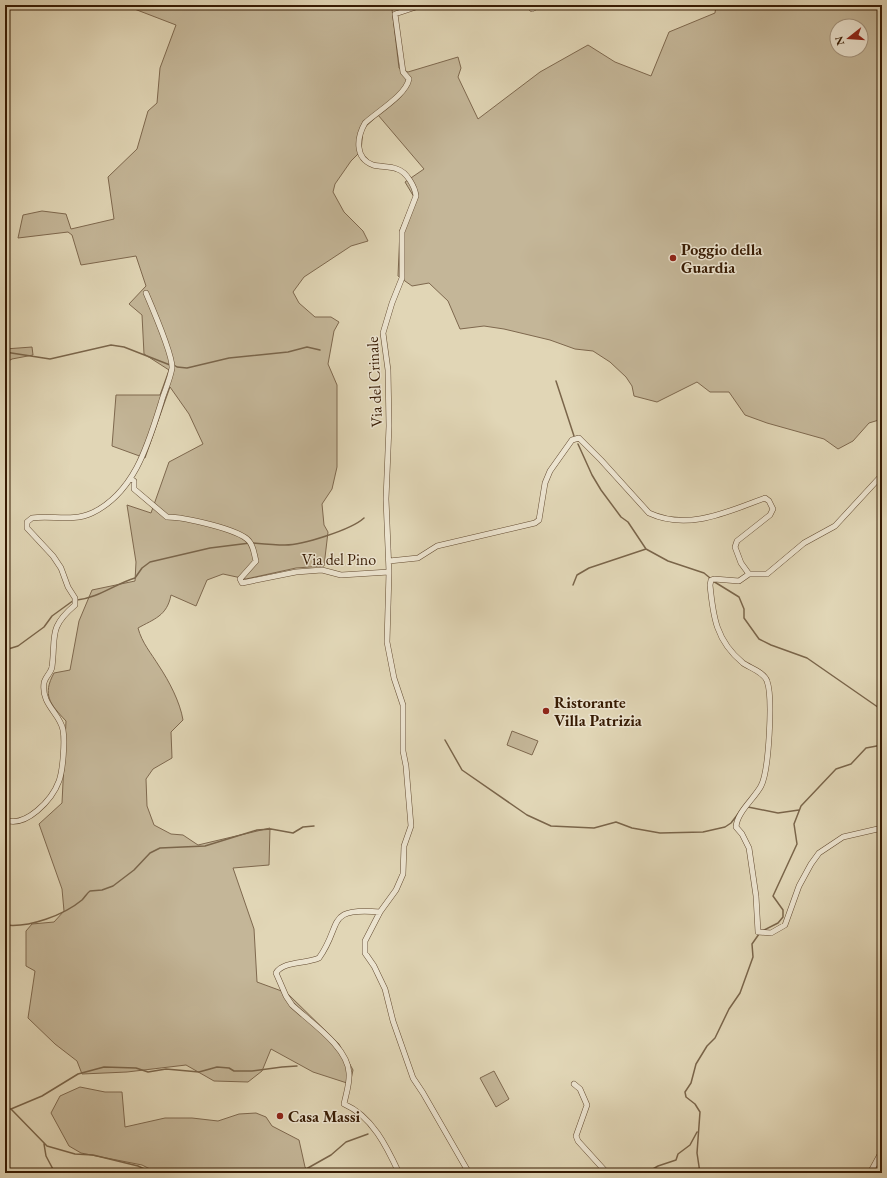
<svg xmlns="http://www.w3.org/2000/svg" width="887" height="1178" font-family="'EB Garamond',serif">
<rect width="100%" height="100%" fill="#e1d6b6"/>
<filter id="stains"><feTurbulence type="fractalNoise" baseFrequency=".005" numOctaves="4"/><feColorMatrix values="0 0 0 0 .2 0 0 0 0 .09 0 0 0 0 .02 0 0 0 .5 -.17"/></filter>
<radialGradient id="worn" r=".72"><stop offset=".6" stop-color="#630" stop-opacity="0"/><stop offset="1" stop-color="#630" stop-opacity=".3"/></radialGradient>
<path fill="#c4b698" stroke="#7e684e" fill-rule="evenodd" d="M 124,5 L 400,5 L 400,7 L 392,9 L 399,68 L 408,72 L 458,57 L 461,68 L 458,77 L 478,119 L 540,72 L 588,45 L 615,62 L 651,76 L 669,32 L 715,13 L 716,5 L 882,5 L 882,419 L 869,423 L 853,441 L 838,449 L 824,439 L 767,423 L 745,415 L 729,392 L 710,392 L 697,382 L 657,402 L 634,396 L 632,386 L 626,377 L 610,362 L 593,351 L 575,349 L 550,340 L 504,329 L 484,326 L 460,329 L 448,301 L 429,283 L 412,286 L 398,276 L 400,230 L 414,197 L 405,182 L 424,169 L 378,115 L 363,129 L 361,151 L 351,161 L 335,184 L 333,192 L 344,212 L 363,231 L 368,241 L 351,246 L 304,277 L 293,292 L 299,303 L 315,317 L 331,317 L 339,322 L 334,331 L 328,364 L 337,385 L 337,467 L 332,489 L 322,504 L 324,525 L 328,532 L 324,566 L 296,568 L 246,579 L 223,574 L 207,580 L 196,606 L 171,595 C 167,616 154,619 138,628 C 142,643 151,653 159,666 C 169,681 180,702 183,720 L 171,732 L 172,758 L 153,769 L 146,779 L 147,806 L 154,825 L 171,834 L 183,835 L 198,845 L 270,828 L 269,865 L 233,868 L 254,929 L 257,982 L 287,993 L 339,1044 L 353,1070 L 350,1084 L 313,1072 L 271,1049 L 262,1071 L 248,1082 L 214,1081 L 186,1065 L 127,1072 L 82,1074 L 77,1061 L 55,1044 L 28,1018 L 35,971 L 26,966 L 26,931 L 32,924 L 54,922 L 64,911 L 62,889 L 39,824 L 62,803 L 66,721 C 50,704 42,695 54,673 L 70,670 L 79,621 L 92,590 L 135,581 L 136,562 L 127,505 L 151,513 L 169,462 L 203,444 L 189,414 L 170,387 L 145,458 L 112,446 L 116,395 L 160,395 L 169,370 L 144,354 L 142,315 L 129,304 L 146,286 L 136,256 L 81,265 L 72,235 L 68,232 L 18,238 L 23,215 L 42,211 L 66,214 L 71,229 L 114,219 L 108,177 L 137,149 L 148,111 L 157,103 L 160,68 L 176,25 ZM 837,26 L 861,26 L 861,50 L 837,50 Z
M 32,347 L 33,355 L 12,359 L 5,363 L 5,349 Z
M 512,731 L 538,741 L 532,755 L 507,745 Z
M 494,1071 L 509,1099 L 496,1107 L 480,1078 Z
M 80,1087 L 105,1092 L 122,1092 L 125,1127 L 165,1118 L 192,1118 L 218,1121 L 239,1114 L 256,1113 L 266,1117 L 272,1126 L 299,1140 L 305,1167 L 309,1173 L 158,1173 L 142,1165 L 81,1153 L 69,1146 L 51,1113 L 60,1096 Z"/>
<g fill="none" stroke-linecap="round" stroke-linejoin="round">
<path stroke="#7a654a" stroke-width="1.5" d="M 5,352 L 50,359 L 111,345 L 124,347 L 170,365
M 174,365 L 177,367 L 187,368 L 229,358 L 288,352 L 307,347 L 320,350
M 556,381 L 574,436
M 578,444 L 592,475 L 601,490 L 621,517 L 628,522 L 646,549 L 668,561 L 704,573 L 710,578
M 253,543 C 264,544 274,545 285,545 C 302,545 351,530 364,518
M 713,581 L 739,597 L 744,609 L 744,618 L 759,639 L 771,645 L 807,658 L 882,710
M 573,585 L 577,575 L 589,568 L 646,549
M 77,600 C 98,598 115,584 135,578 L 142,568 L 150,562 L 210,548 L 250,543
M 5,650 L 18,646 L 44,627 L 52,616 L 74,600
M 445,740 L 462,770 L 527,815 L 551,826 L 594,828 L 616,822 L 632,828 L 660,833 L 703,832 L 725,827 L 731,823 L 741,810
M 748,807 L 778,813 L 799,810
M 5,925 C 29,928 64,915 82,900 C 85,897 87,893 90,891 L 102,890 L 113,886 L 134,870 L 150,853 L 160,848 L 205,846 L 257,830 L 271,829 L 293,833 L 303,827 L 314,826
M 762,931 L 778,923 L 783,917 L 783,910 L 773,896 L 797,844 L 794,824 L 801,806 L 836,769 L 851,764 L 866,748 L 882,745
M 5,1109 L 11,1109 L 42,1096 L 78,1074 L 104,1067 L 136,1068 L 148,1072 L 166,1069 L 199,1072 L 217,1067 L 229,1068 L 234,1071 L 252,1071 L 282,1067 L 297,1066
M 11,1109 L 47,1146 L 75,1154 L 93,1155 L 138,1166 L 153,1173
M 44,1144 L 46,1156 L 55,1173
M 299,1173 L 331,1155 L 346,1142 L 368,1134
M 646,1173 L 658,1166 L 676,1160 L 678,1154 L 690,1145 L 697,1132
M 700,1173 L 697,1153 L 700,1112 L 695,1104 L 686,1097 L 685,1092 L 691,1083 L 696,1064 L 707,1046 L 715,1038 L 729,1009 L 740,993 L 753,957 L 752,944 L 759,934"/>
<g stroke="#624a30" stroke-width="6">
<path id="minor" d="M 422,5 L 395,14 L 403,72 L 409,79 C 406,95 378,111 365,123 C 357,137 354,158 373,165 C 381,167 390,166 397,169 C 407,172 415,187 416,196 L 402,232 L 402,278 L 392,303 L 383,333 L 388,370 L 389,426 L 386,499 L 389,572 L 387,642 L 394,678 L 403,705 L 403,751 L 406,766 L 411,826 L 404,846 L 403,874 L 396,890 L 380,912 L 365,941 L 365,953 L 374,966 L 385,989 L 393,1021 L 413,1078 L 423,1093 L 469,1173
M 528,5 L 532,9 L 539,5
M 131,479 L 134,481 L 134,489 L 167,517 C 183,517 239,529 249,541 C 254,547 254,554 256,561 L 240,579 L 242,583 L 296,572 L 322,570 L 341,575 L 389,572
M 389,561 L 418,558 L 437,546 L 535,523 L 539,520 L 545,483 L 550,471 L 572,440 L 579,438 L 601,460 L 649,513 C 688,531 727,512 765,498 L 769,501 L 773,509 L 770,515 L 737,541 L 735,547 L 741,563 L 749,574 L 767,574 L 804,543 L 835,526 L 882,475
M 749,574 L 739,581 L 714,579 L 711,580 L 710,585 C 713,616 716,641 743,663 C 750,668 764,672 767,681 C 773,697 769,771 761,786 C 754,799 737,812 736,827 L 742,834 L 749,848 L 756,896 L 758,932 L 771,933 L 785,925 L 799,886 L 811,864 L 819,853 L 843,837 L 882,828
M 5,820 C 26,828 52,800 59,781 C 63,770 65,741 63,730 C 60,713 41,705 44,683 C 45,677 51,673 52,667 C 56,636 48,628 75,605 L 75,598 L 68,587 L 61,568 L 53,556 L 27,528 L 27,522 L 32,518 C 51,515 73,522 92,513 C 134,493 148,445 161,403 C 164,392 170,380 172,368 C 173,357 152,307 146,293
M 380,912 C 324,907 343,925 319,958 C 306,964 283,961 276,973 L 286,996 L 292,1005 C 310,1022 348,1047 349,1073 C 350,1083 346,1094 344,1104 C 372,1116 387,1147 399,1173
M 574,1084 L 580,1089 L 587,1105 L 576,1136 L 578,1141 L 607,1173
M 870,1173 L 882,1151"/>
</g>
<use href="#minor" stroke="#ece4d0" stroke-width="5"/>
</g>
<g fill="#8f2418" stroke="#ece4d0" stroke-width="1.5">
<circle cx="673" cy="258" r="4"/>
<circle cx="546" cy="711" r="4"/>
<circle cx="280" cy="1116" r="4"/>
</g>
<g text-anchor="middle" stroke-width="3" stroke-linejoin="round" paint-order="stroke">
<g font-size="16" font-weight="bold" fill="#371b03" stroke="#ece4d0" text-anchor="start">
<text x="681" y="255">Poggio della<tspan x="681" dy="18">Guardia</tspan></text>
<text x="554" y="708">Ristorante<tspan x="554" dy="18">Villa Patrizia</tspan></text>
<text x="288" y="1122">Casa Massi</text>
</g>
<g font-size="16" fill="#371b03" stroke="#ece4d0">
<text transform="translate(374 382) rotate(-93)" y="6">Via del Crinale</text>
<text x="339" y="565">Via del Pino</text>
</g>
</g>
<rect width="887" height="1178" fill="none" stroke="#e1d6b6" stroke-width="20"/>
<rect x="6" y="6" width="875" height="1166" fill="none" stroke="#371b03" stroke-width="2"/>
<rect x="10" y="10" width="867" height="1158" fill="none" stroke="#371b03"/>
<g transform="translate(849 38) rotate(253)"><circle r="19" fill="#ece4d0" stroke="#a4947e"/>
<path d="M0-3L7 15L0 10L-7 15Z" fill="#8f2418"/>
<text y="-6" font-size="11" font-weight="bold" text-anchor="middle" fill="#371b03">N</text>
</g>
<rect width="100%" height="100%" filter="url(#stains)"/>
<rect width="100%" height="100%" fill="url(#worn)"/>
</svg>
